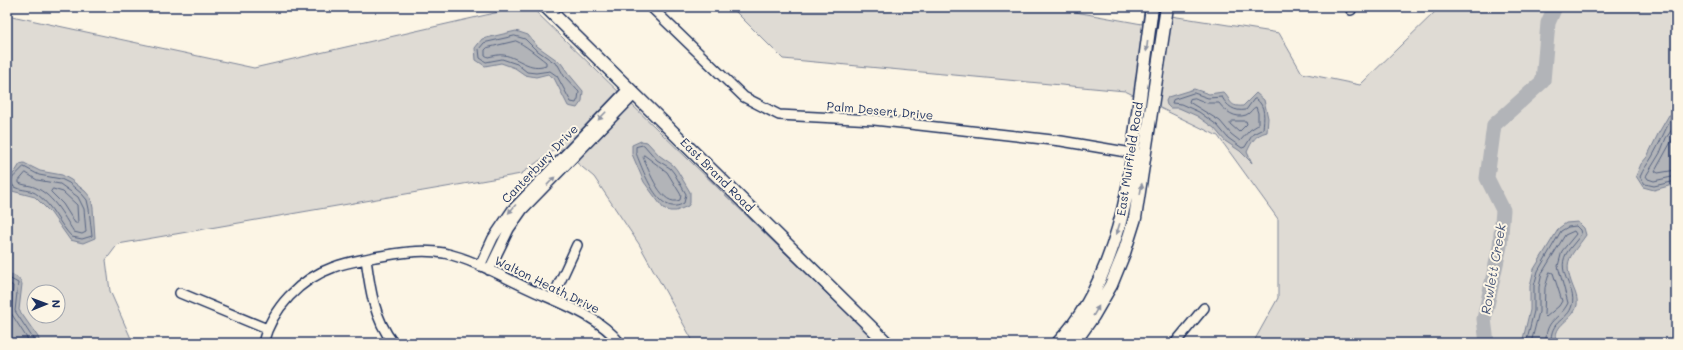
<svg xmlns="http://www.w3.org/2000/svg" width="1683" height="350" font-family="Mali,sans-serif">
<rect width="100%" height="100%" fill="#fcf5e5"/>
<filter id="ink" filterUnits="userSpaceOnUse"><feTurbulence type="fractalNoise" baseFrequency=".025" numOctaves="2"/><feDisplacementMap in="SourceGraphic" scale="8" xChannelSelector="R" yChannelSelector="G"/><feConvolveMatrix kernelMatrix="1 2 1 2 8 2 1 2 1" color-interpolation-filters="sRGB"/></filter>
<g filter="url(#ink)">
<path fill="#dfdbd4" stroke="#7d8599" fill-rule="evenodd" d="M 521,7 L 531,7 L 878,343 L 694,343 L 639,244 L 594,177 L 558,147 L 521,174 L 118,244 L 106,260 L 110,291 L 133,343 L 7,343 L 7,15 L 254,68 ZM 34,292 L 58,292 L 58,316 L 34,316 Z
M 731,7 L 1048,7 L 1142,24 L 1145,7 L 1172,7 L 1171,16 L 1279,33 L 1302,73 L 1360,85 L 1440,7 L 1676,7 L 1676,343 L 1253,343 L 1278,298 L 1278,219 L 1218,136 L 1125,91 L 783,59 Z"/>
<path fill="#b2b4b8" stroke="#767f94" d="M 516,31 L 528,35 L 537,46 L 561,63 L 568,73 L 583,91 L 582,101 L 577,108 L 568,106 L 554,78 L 548,74 L 536,77 L 525,75 L 515,68 L 501,63 L 485,66 L 476,60 L 475,48 L 482,39 Z
M 1194,89 L 1209,94 L 1223,92 C 1232,100 1228,107 1243,106 L 1256,93 L 1264,100 L 1268,118 L 1267,132 C 1255,135 1252,141 1247,152 L 1252,163 L 1240,151 L 1225,141 L 1214,128 L 1197,116 L 1179,108 L 1170,108 L 1167,105 L 1166,101 L 1168,97 Z
M 1669,115 L 1676,115 L 1676,184 L 1654,190 L 1643,187 L 1636,176 L 1641,164 L 1647,157 L 1658,134 Z
M 641,141 L 647,142 L 660,156 L 673,165 L 677,170 L 690,192 L 690,203 L 688,206 L 676,211 L 670,211 L 663,208 L 644,182 L 632,154 L 632,145 Z
M 24,163 L 40,171 L 62,175 L 71,180 L 85,191 L 91,198 L 93,208 L 95,238 L 83,243 L 70,240 L 51,213 L 35,197 L 12,191 L 7,185 L 8,178 L 15,172 L 20,164 Z
M 1578,222 L 1584,228 L 1586,235 C 1571,257 1562,259 1573,287 C 1575,292 1578,298 1577,305 C 1573,322 1553,322 1556,343 L 1522,343 L 1530,310 L 1530,286 L 1534,269 L 1559,228 L 1566,223 Z
M 7,273 C 14,275 19,277 22,284 L 19,310 L 38,337 L 40,343 L 7,343 Z"/>
<g fill="none" stroke-linecap="round" stroke-linejoin="round">
<path stroke="#576482" stroke-width="1" d="M 515,36 L 525,39 L 535,49 L 558,65 L 564,76 L 579,92 L 578,99 L 576,103 L 571,102 L 557,76 L 550,71 L 536,73 L 527,72 L 517,64 L 502,59 L 486,62 L 480,58 L 479,49 L 484,43 Z
M 516,41 C 524,44 538,56 546,62 L 546,65 C 529,71 520,58 504,55 C 499,54 493,56 488,57 L 485,55 L 485,50 L 487,48 Z
M 1194,93 L 1208,98 L 1222,97 C 1227,106 1234,112 1246,110 L 1254,99 L 1256,99 C 1266,106 1264,118 1263,129 L 1253,134 L 1245,147 L 1242,148 L 1228,138 L 1217,125 L 1199,112 L 1181,104 L 1172,103 L 1173,100 Z
M 1195,98 L 1207,103 L 1219,103 C 1225,111 1235,119 1246,115 C 1251,113 1252,108 1256,107 L 1258,113 L 1258,125 L 1250,130 L 1240,141 L 1231,134 L 1220,121 L 1189,102 L 1190,99 Z
M 1676,119 L 1671,119 C 1664,132 1659,145 1652,157 C 1648,164 1643,169 1640,177 L 1645,184 L 1654,186 L 1676,181
M 1233,121 L 1246,121 L 1247,124 L 1239,132 L 1230,124 Z
M 1676,124 L 1666,138 L 1660,153 L 1646,176 L 1648,179 L 1654,181 L 1676,176
M 1676,133 L 1655,171 L 1658,173 L 1676,170
M 644,145 L 657,160 L 670,168 L 674,173 L 686,194 L 684,203 C 659,219 643,170 636,153 L 636,147 Z
M 644,155 L 667,172 L 681,195 L 680,200 C 662,208 649,171 643,157 Z
M 24,167 L 39,175 L 61,179 L 69,183 L 82,194 L 87,200 L 89,209 L 92,236 L 82,239 L 72,237 C 59,224 53,206 38,195 C 31,189 22,191 14,187 L 10,181 Z
M 26,173 L 37,180 L 60,184 L 78,197 L 84,209 L 86,232 L 82,234 L 74,232 C 63,215 52,192 31,186 C 27,185 23,185 19,183 L 19,181 Z
M 53,189 L 63,192 L 77,205 L 78,223 L 75,223 L 63,204 L 51,192 Z
M 1550,272 L 1553,273 L 1562,301 L 1559,306 L 1546,317 L 1544,315 L 1545,288 Z
M 7,277 L 18,283 L 15,311 L 36,343
M 7,282 L 13,286 L 11,313 L 30,343
M 1526,343 L 1534,311 L 1534,286 L 1538,271 L 1561,231 L 1568,227 L 1576,226 L 1580,230 L 1581,234 C 1577,241 1570,247 1566,254 C 1556,274 1577,288 1572,305 C 1568,322 1550,318 1551,343
M 1531,343 L 1539,312 L 1539,287 L 1542,273 L 1565,235 L 1574,231 L 1576,234 L 1562,251 L 1558,266 L 1568,303 C 1559,321 1545,318 1546,343"/>
<path stroke="#b2b4b8" stroke-width="15" d="M 1487,343 L 1484,319 L 1500,246 L 1503,210 L 1487,178 L 1494,125 L 1543,81 L 1548,23 L 1555,7"/>
<g stroke="#1b2f5e" stroke-width="12">
<path id="street" d="M 651,7 L 744,97 L 779,115 L 874,120 L 1061,141 L 1138,154
M 1351,10 L 1352,7
M 366,259 C 370,289 374,318 393,343
M 480,266 L 493,238 L 512,210 L 629,88
M 489,270 L 509,229 L 523,209 L 635,94
M 180,293 L 267,329
M 552,299 L 577,245
M 263,343 C 272,308 300,279 334,267 C 347,262 362,260 375,257 C 398,253 421,249 444,253 C 476,260 506,279 536,292 C 566,305 599,317 620,343
M 1175,343 L 1204,308"/>
</g>
<g stroke="#1b2f5e" stroke-width="15">
<path id="secondary" d="M 546,7 L 887,343
M 1058,343 C 1097,302 1117,242 1128,188 L 1152,7
M 1074,343 L 1093,316 L 1111,285 L 1124,253 L 1135,218 L 1167,7"/>
</g>
<use href="#street" stroke="#fcf5e5" stroke-width="9"/>
<use href="#secondary" stroke="#fcf5e5" stroke-width="12"/>
</g>
<defs><path id="oneway-solid" d="M-6-.8H1V-3.2L6.5 0L1 3.2V.8H-6Z"/></defs>
<g fill="#8c92a2">
<use href="#oneway-solid" transform="translate(1147 46) rotate(97)"/>
<use href="#oneway-solid" transform="translate(602 116) rotate(134)"/>
<use href="#oneway-solid" transform="translate(551 181) rotate(-47)"/>
<use href="#oneway-solid" transform="translate(1141 189) rotate(-81)"/>
<use href="#oneway-solid" transform="translate(512 209) rotate(131)"/>
<use href="#oneway-solid" transform="translate(1118 229) rotate(108)"/>
<use href="#oneway-solid" transform="translate(1096 311) rotate(-60)"/>
</g>
</g>
<g text-anchor="middle" stroke-width="4" stroke-linejoin="round" paint-order="stroke">
<g font-size="12" fill="#1b2f5e" stroke="#fcf5e5">
<text transform="translate(880 111) rotate(5)" y="4">Palm Desert Drive</text>
<text transform="translate(1130 159) rotate(-81)" y="4">East Muirfield Road</text>
<text transform="translate(540 164) rotate(-46)" y="4">Canterbury Drive</text>
<text transform="translate(717 175) rotate(45)" y="4">East Brand Road</text>
<text transform="translate(547 285) rotate(26)" y="4">Walton Heath Drive</text>
</g>
<g font-size="13" font-style="italic" fill="#485779" stroke="#fcf5e5">
<text transform="translate(1493 269) rotate(-80)" y="5">Rowlett Creek</text>
</g>
</g>
<rect width="1683" height="350" fill="none" stroke="#fcf5e5" stroke-width="24"/>
<rect x="12" y="12" width="1659" height="326" fill="none" stroke="#1b2f5e" stroke-width="1.5" filter="url(#ink)"/>
<g transform="translate(46 304) rotate(89)"><circle r="19" fill="#fcf5e5" stroke="#a2a6af"/>
<path d="M0-3L7 15L0 10L-7 15Z" fill="#1b2f5e"/>
<text y="-6" font-size="11" font-weight="bold" text-anchor="middle" fill="#1b2f5e">N</text>
</g>
</svg>
